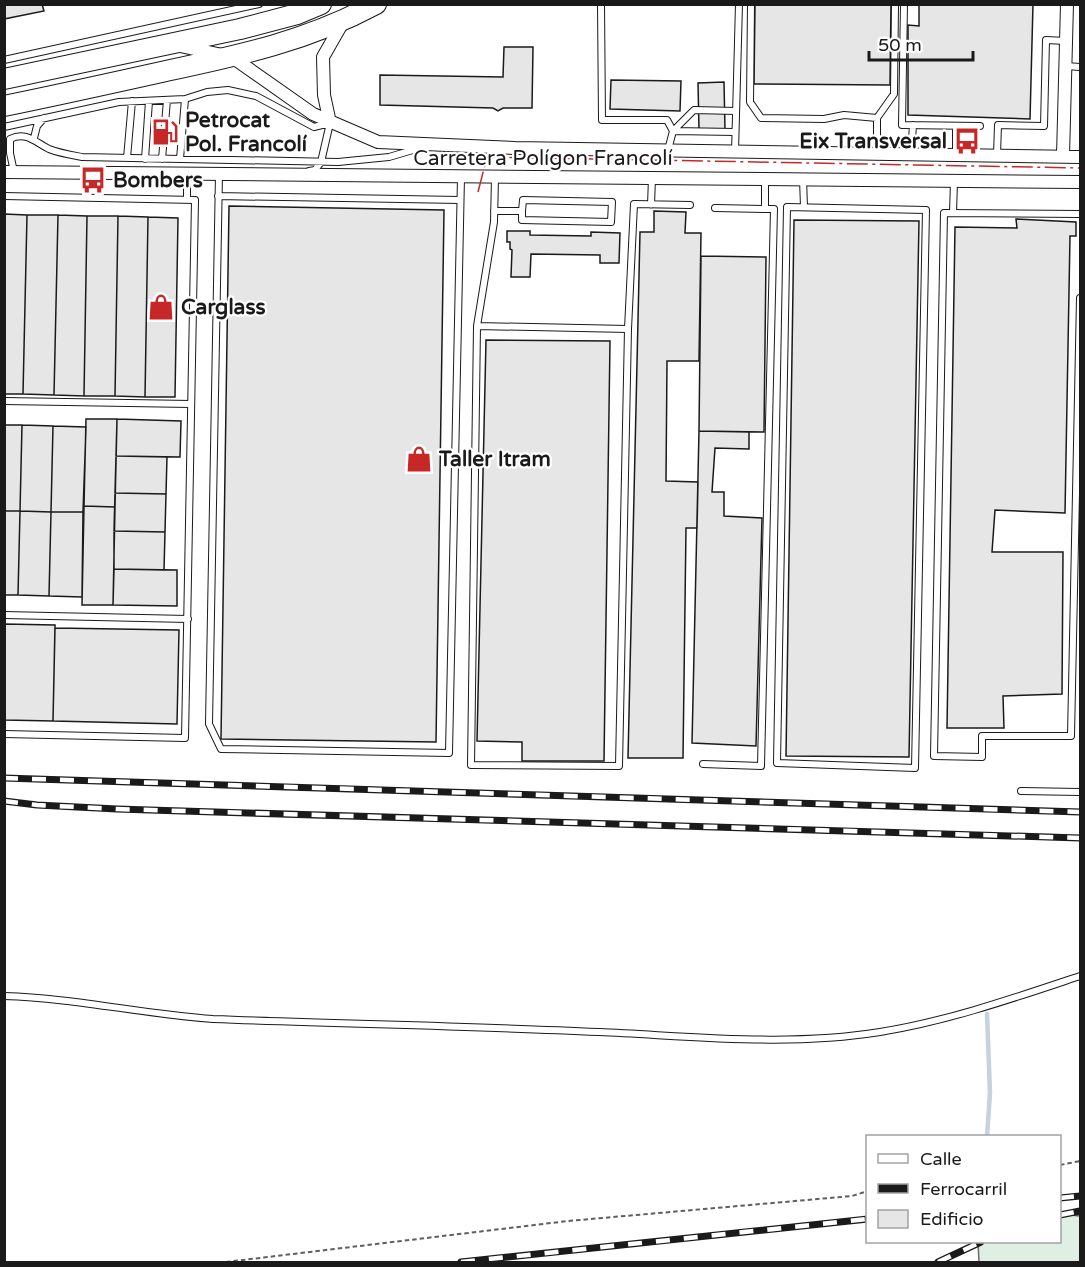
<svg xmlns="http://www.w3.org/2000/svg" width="1085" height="1267" font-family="'Varela Round',sans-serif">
<rect width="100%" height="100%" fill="#fff"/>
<path fill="#e0efe3" stroke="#6a6a6a" stroke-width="1.5" d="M 1060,1214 L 1080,1216 L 1080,1262 L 979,1262 L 978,1242 L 1060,1242 Z"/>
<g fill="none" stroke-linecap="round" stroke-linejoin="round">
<path stroke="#c6d2dc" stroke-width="4.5" d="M 987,1014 L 990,1093 L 987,1136"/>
</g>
<path fill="#e6e6e6" stroke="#1a1a1a" stroke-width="1.5" d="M 4,4 L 42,4 L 44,11 L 4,19 Z
M 755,4 L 891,4 L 890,85 L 754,84 Z
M 919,4 L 1033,4 L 1030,119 L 908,115 L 908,25 L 919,26 Z
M 504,47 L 533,47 L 532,108 L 503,108 L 498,111 L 493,108 L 380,105 L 380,75 L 503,77 Z
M 611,80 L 681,81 L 680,111 L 610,109 Z
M 724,82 L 725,130 L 699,130 L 698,83 Z
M 229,206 L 444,210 L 436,742 L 221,739 Z
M 654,211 L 686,212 L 685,233 L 701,233 L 699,361 L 667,361 L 666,481 L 698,482 L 697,528 L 686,528 L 683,758 L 628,758 L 640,232 L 654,232 Z
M 4,214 L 27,215 L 23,394 L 4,394 Z
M 27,215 L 58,215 L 54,395 L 23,394 Z
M 58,215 L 87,216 L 84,396 L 54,395 Z
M 87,216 L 118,216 L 115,396 L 84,396 Z
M 118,216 L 148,217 L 145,397 L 115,396 Z
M 148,217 L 178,218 L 175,397 L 145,397 Z
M 1016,219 L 1076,222 L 1076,236 L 1070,236 L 1065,513 L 995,510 L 992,552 L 1063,552 L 1062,694 L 1003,696 L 1004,728 L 947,728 L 955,227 L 1017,228 Z
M 794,220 L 919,221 L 909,757 L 786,756 Z
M 507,231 L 530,231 L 530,235 L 591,236 L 591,232 L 620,233 L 619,263 L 600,263 L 600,255 L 531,254 L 530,277 L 511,277 L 512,250 L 510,249 L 510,242 L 507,242 Z
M 701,256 L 766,257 L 764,432 L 699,431 Z
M 486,340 L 610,341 L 604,761 L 522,761 L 522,742 L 477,741 Z
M 86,419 L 117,419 L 115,507 L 84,506 Z
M 117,419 L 181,421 L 180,457 L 116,456 Z
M 4,425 L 22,425 L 20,511 L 4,511 Z
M 22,425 L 53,426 L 51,512 L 20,511 Z
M 53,426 L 86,427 L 83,512 L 51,512 Z
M 699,431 L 749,432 L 749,449 L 715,448 L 712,492 L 724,492 L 724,516 L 762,518 L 756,746 L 692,743 Z
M 116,456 L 167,457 L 166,494 L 115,493 Z
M 115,493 L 166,494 L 165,532 L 114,531 Z
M 84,506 L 115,507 L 113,605 L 82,605 Z
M 4,511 L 20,511 L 18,595 L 4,595 Z
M 20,511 L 51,512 L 49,596 L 18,595 Z
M 51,512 L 83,512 L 82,597 L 49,596 Z
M 114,531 L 165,532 L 164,570 L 114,569 Z
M 114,569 L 177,570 L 177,606 L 113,605 Z
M 4,624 L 55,625 L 53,721 L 4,720 Z
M 55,628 L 179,630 L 177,724 L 53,721 Z"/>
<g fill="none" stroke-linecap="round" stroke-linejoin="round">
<g stroke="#1a1a1a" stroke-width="8">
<path id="lane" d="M 601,4 L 602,120 L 667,120 L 673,131 L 694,110 L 736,111
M 751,4 L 750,102 L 761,118 L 824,119 L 844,115 L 877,118
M 904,4 L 902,125 L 980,126
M 4,60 L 259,4
M 1066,66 L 1080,67
M 956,126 L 956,155
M 4,127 L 119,102 L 185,99 L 207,92 L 228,90 L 256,96 L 314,127 L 330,123 L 321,162 L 315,170 L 309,171
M 34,138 L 37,126 L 44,118
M 668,150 L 673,131 L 735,132
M 735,152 L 739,4
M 877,153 L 877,118 L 894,94 L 895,4
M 911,154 L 913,125
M 997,155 L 998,125 L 1044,126 L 1046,40 L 1066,41
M 127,158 L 132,101
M 145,159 L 149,101
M 162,159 L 167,100
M 180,159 L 185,99
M 14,172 L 10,153 L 10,139 C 26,131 35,142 49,149 C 59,153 71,155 82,157 L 338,162 L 389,157 L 423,147
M 219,174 L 209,724 L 221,749 L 449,753 L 461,177
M 803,179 L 804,207
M 4,196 L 195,200 L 185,738 L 4,734
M 218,196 L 460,200
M 187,200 L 187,174
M 651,205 L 652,178
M 787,207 L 926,210 L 915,768 L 777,763 Z
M 715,208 L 765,209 L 765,179
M 494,211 L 522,211 L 523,200 L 612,202 L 611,222 L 522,220 L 522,211
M 953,213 L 954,181
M 1080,214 L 944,213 L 934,756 L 982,757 L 982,736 L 1071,736 L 1080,298
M 477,326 L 628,329 L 619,766 L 471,765 L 477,326 L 494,222 L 495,177
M 628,329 L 634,204 L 690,205
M 4,401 L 191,404
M 4,615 L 188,619
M 703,764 L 761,766 L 774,209 L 765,209
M 1021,791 L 1080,792
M 4,996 C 74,998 143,1014 213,1019 C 342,1024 470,1026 599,1032 C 692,1036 787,1047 880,1032 C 948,1021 1014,998 1080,976"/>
</g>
<g stroke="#1a1a1a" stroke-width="14">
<path id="street" d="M 180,46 L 232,57 L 313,114 L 378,142 L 515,148 L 1080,157
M 330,123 L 324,95 L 323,57 L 343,22
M 1063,156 L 1067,4
M 4,172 L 1080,182"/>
</g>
<g stroke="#1a1a1a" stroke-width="22">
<path id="primary" d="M 4,79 L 240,29 L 297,14 L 321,4
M 4,106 C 58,95 112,83 166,71 C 241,55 307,41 376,4"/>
</g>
<path stroke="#5f5f5f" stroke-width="2" stroke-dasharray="4.5 3" stroke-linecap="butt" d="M 1060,1165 L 1080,1161
M 226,1262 L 568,1221 L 852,1196 L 868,1191"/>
<use href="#lane" stroke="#fff" stroke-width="6"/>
<use href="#street" stroke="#fff" stroke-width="12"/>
<use href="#primary" stroke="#fff" stroke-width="20"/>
<g stroke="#1a1a1a" stroke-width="7">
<path id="rail" d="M 4,778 L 1080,812
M 4,801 L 37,805 L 117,809 L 1080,838
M 1060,1198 L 1080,1196
M 1060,1215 L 1080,1211
M 461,1262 L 868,1219
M 938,1262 L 981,1242"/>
</g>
<use href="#rail" stroke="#fff" stroke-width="4.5" stroke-dasharray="14" stroke-linecap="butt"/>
<path stroke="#c62828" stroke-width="1.5" stroke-dasharray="21 4.5 3 4.5" stroke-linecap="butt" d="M 478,192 L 487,157 L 1080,168"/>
</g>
<defs>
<g id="fuel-bare" transform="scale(2.07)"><path d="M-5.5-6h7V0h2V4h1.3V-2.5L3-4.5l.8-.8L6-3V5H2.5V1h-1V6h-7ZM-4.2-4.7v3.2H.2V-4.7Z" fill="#c62828" stroke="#fff" stroke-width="2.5" paint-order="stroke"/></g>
<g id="bus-bare" transform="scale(2.07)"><path d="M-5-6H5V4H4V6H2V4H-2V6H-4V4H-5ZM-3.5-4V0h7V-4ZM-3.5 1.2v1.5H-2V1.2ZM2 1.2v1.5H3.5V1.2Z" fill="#c62828" stroke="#fff" stroke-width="2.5" paint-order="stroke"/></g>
<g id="shop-bare" transform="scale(2.07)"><path d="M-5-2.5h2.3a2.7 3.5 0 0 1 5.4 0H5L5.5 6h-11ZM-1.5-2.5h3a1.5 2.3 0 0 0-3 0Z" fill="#c62828" stroke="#fff" stroke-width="2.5" paint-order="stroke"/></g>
</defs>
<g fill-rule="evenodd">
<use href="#fuel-bare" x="165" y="132"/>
<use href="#bus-bare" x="967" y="141"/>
<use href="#bus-bare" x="93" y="180"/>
<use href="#shop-bare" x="161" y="307"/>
<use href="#shop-bare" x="419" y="459"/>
</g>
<g text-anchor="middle" stroke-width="4.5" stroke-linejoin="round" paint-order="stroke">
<g font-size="21" font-weight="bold" fill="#1a1a1a" stroke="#fff" text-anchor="start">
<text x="185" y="127">Petrocat<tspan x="185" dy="24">Pol. Francolí</tspan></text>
<text x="947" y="148" text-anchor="end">Eix Transversal</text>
<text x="113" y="187">Bombers</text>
<text x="181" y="314">Carglass</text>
<text x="439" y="466">Taller Itram</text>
</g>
<g font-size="21" fill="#1a1a1a" stroke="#fff">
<text x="543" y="165">Carretera Polígon Francolí</text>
</g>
</g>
<rect width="1085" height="1267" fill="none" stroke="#1a1a1a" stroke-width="12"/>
<rect x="866" y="1135" width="195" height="108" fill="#ffffff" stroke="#a3a3a3" stroke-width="1.5"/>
<rect x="878" y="1154" width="30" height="9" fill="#ffffff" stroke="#a3a3a3" stroke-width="1.5"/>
<text x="920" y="1165" font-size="18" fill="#1a1a1a">Calle</text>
<rect x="878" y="1184" width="30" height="9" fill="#1a1a1a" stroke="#a3a3a3" stroke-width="1.5"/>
<text x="920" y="1195" font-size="18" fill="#1a1a1a">Ferrocarril</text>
<rect x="878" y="1210" width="30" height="18" fill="#e6e6e6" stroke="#a3a3a3" stroke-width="1.5"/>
<text x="920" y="1225" font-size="18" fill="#1a1a1a">Edificio</text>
<path d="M869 51v9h104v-9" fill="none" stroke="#1a1a1a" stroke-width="3"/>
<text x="878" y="51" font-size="18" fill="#1a1a1a" stroke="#ffffff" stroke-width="4.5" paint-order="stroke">50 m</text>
</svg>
